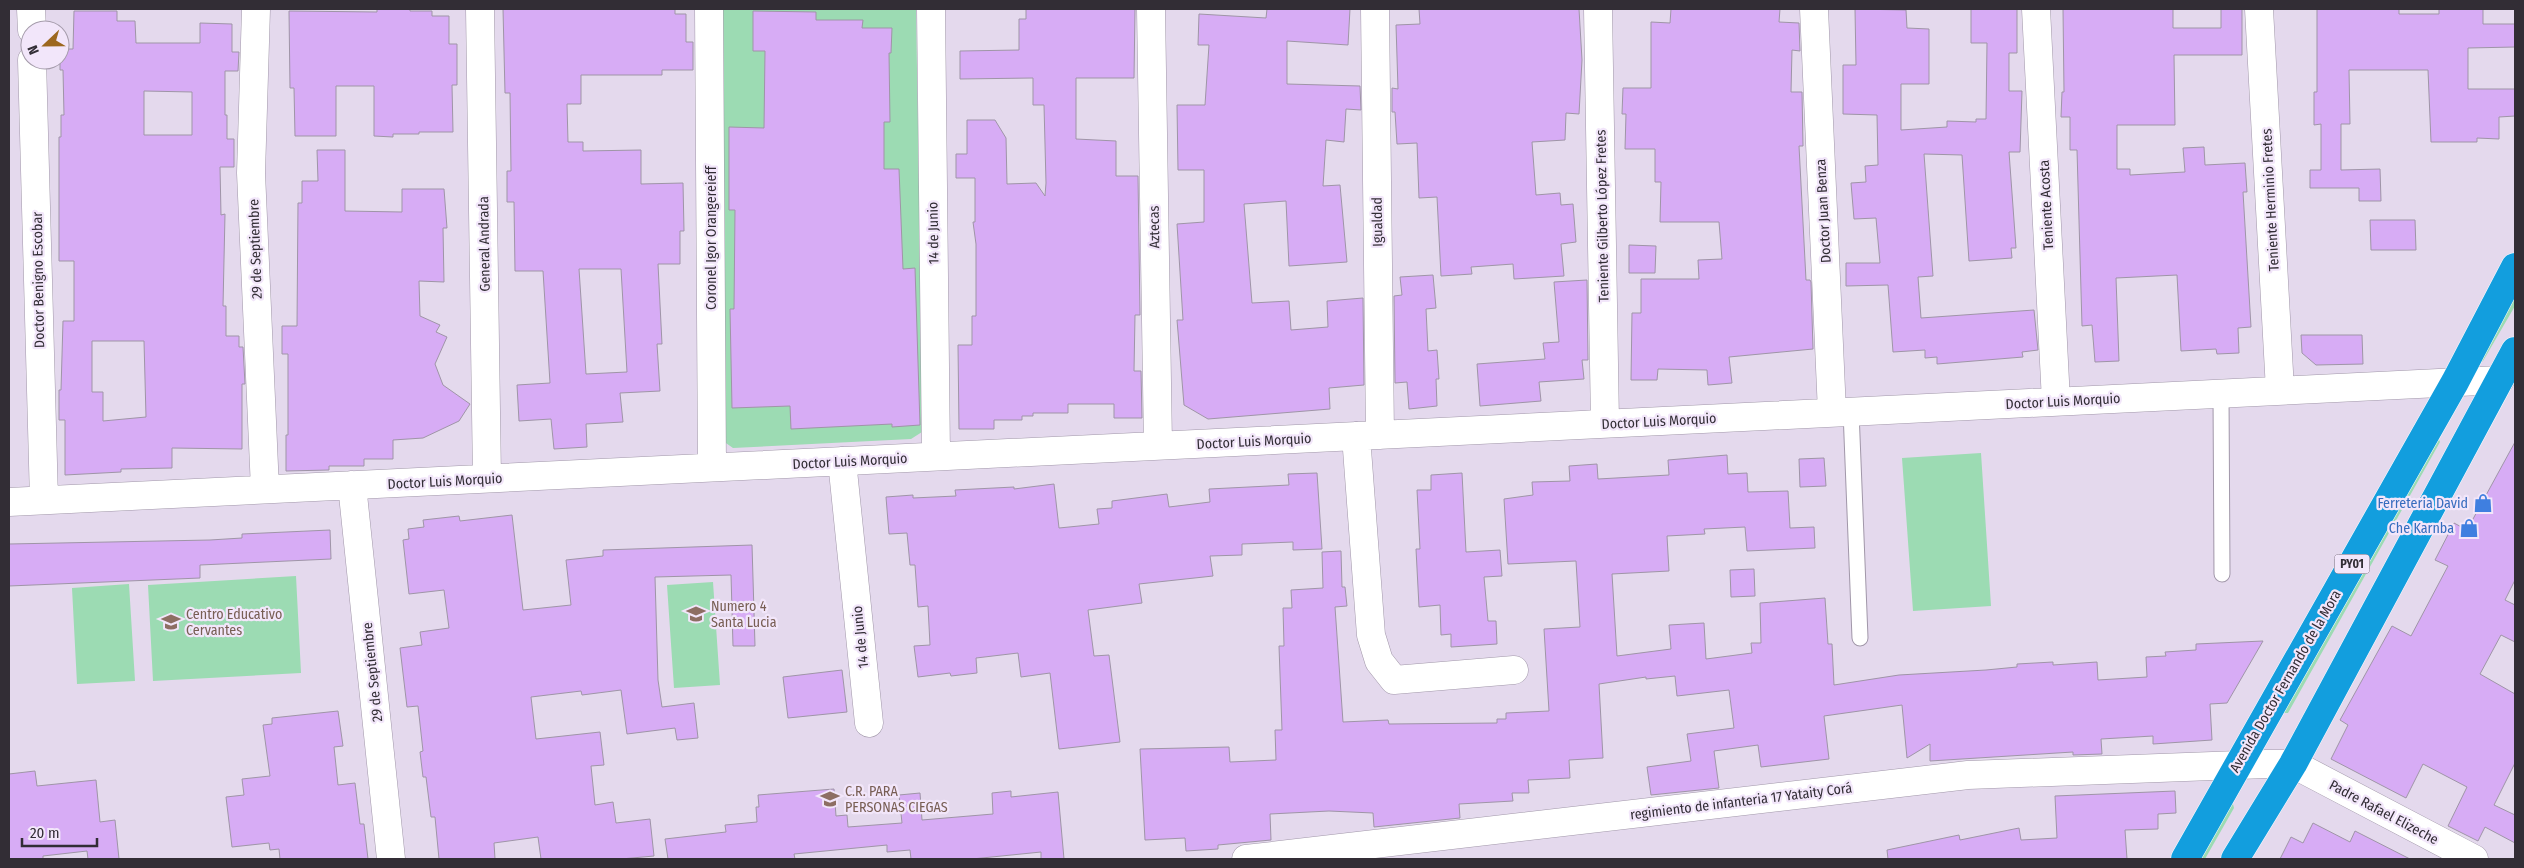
<svg xmlns="http://www.w3.org/2000/svg" width="2524" height="868" font-family="'Fira Sans Condensed',sans-serif">
<rect width="100%" height="100%" fill="#e4d9ed"/>
<path fill="#9cdbb3" d="M 718,9 L 916,9 L 923,425 L 922,432 L 911,439 L 733,448 L 723,441 Z
M 2515,293 L 2515,306 L 2483,361 L 2479,363 Z
M 2438,437 L 2440,442 L 2288,713 L 2283,713 Z
M 1981,453 L 1991,606 L 1913,611 L 1902,458 Z
M 296,576 L 301,673 L 153,681 L 148,585 Z
M 713,582 L 720,685 L 674,688 L 667,585 Z
M 129,584 L 135,681 L 77,684 L 72,588 Z
M 2230,803 L 2233,804 L 2234,808 L 2205,859 L 2198,859 Z"/>
<path fill="#d7acf5" stroke="#9f95a7" fill-rule="evenodd" d="M 377,9 L 410,9 L 410,11 L 432,11 L 432,16 L 449,16 L 449,44 L 457,44 L 457,85 L 452,85 L 453,132 L 419,132 L 419,134 L 393,134 L 393,137 L 374,136 L 374,86 L 336,86 L 336,136 L 295,136 L 294,88 L 290,88 L 289,11 L 377,12 Z
M 503,9 L 675,9 L 675,14 L 686,14 L 686,42 L 693,42 L 693,70 L 662,70 L 662,75 L 581,75 L 581,104 L 567,104 L 568,142 L 583,142 L 583,151 L 641,150 L 641,184 L 683,183 L 684,231 L 680,231 L 680,264 L 658,264 L 662,344 L 657,344 L 660,391 L 620,393 L 623,422 L 586,424 L 587,447 L 554,449 L 551,419 L 519,421 L 517,385 L 550,383 L 543,271 L 515,271 L 514,202 L 507,202 L 507,171 L 511,171 L 510,93 L 505,93 ZM 579,269 L 621,269 L 627,372 L 586,374 Z
M 1026,9 L 1135,9 L 1134,78 L 1076,78 L 1076,139 L 1116,141 L 1116,176 L 1138,176 L 1140,315 L 1135,315 L 1134,371 L 1141,371 L 1142,418 L 1114,418 L 1114,404 L 1068,404 L 1068,413 L 1033,413 L 1033,416 L 1022,416 L 1022,420 L 994,420 L 994,429 L 959,429 L 958,345 L 972,345 L 972,316 L 976,316 L 976,244 L 973,222 L 975,222 L 975,178 L 956,178 L 956,154 L 967,154 L 967,120 L 995,120 L 1006,138 L 1007,184 L 1036,183 L 1045,196 L 1046,183 L 1044,105 L 1033,105 L 1033,78 L 960,79 L 960,51 L 1019,50 L 1019,19 L 1026,19 Z
M 1267,9 L 1350,9 L 1348,45 L 1287,41 L 1287,84 L 1360,86 L 1361,110 L 1346,109 L 1344,142 L 1326,140 L 1323,186 L 1340,185 L 1347,262 L 1289,266 L 1286,201 L 1244,204 L 1252,303 L 1289,301 L 1291,330 L 1328,327 L 1327,301 L 1363,298 L 1364,385 L 1329,388 L 1330,409 L 1208,419 L 1184,405 L 1177,320 L 1183,320 L 1177,224 L 1204,222 L 1204,170 L 1178,170 L 1177,105 L 1205,105 L 1209,45 L 1198,45 L 1199,14 L 1266,18 Z
M 1419,9 L 1579,9 L 1582,60 L 1579,114 L 1566,113 L 1565,140 L 1532,142 L 1536,195 L 1560,193 L 1561,205 L 1573,204 L 1576,242 L 1561,244 L 1564,276 L 1514,279 L 1513,264 L 1471,267 L 1472,274 L 1441,276 L 1437,197 L 1419,198 L 1417,143 L 1397,144 L 1395,112 L 1392,112 L 1392,88 L 1398,89 L 1396,25 L 1420,24 Z
M 1671,9 L 1780,9 L 1779,22 L 1799,23 L 1800,51 L 1792,50 L 1791,92 L 1802,92 L 1803,146 L 1799,146 L 1806,280 L 1810,280 L 1811,282 L 1813,349 L 1729,357 L 1732,383 L 1708,385 L 1707,370 L 1658,369 L 1657,380 L 1631,380 L 1632,313 L 1641,313 L 1641,279 L 1699,279 L 1698,260 L 1722,259 L 1719,222 L 1660,222 L 1661,182 L 1655,182 L 1655,149 L 1625,149 L 1626,114 L 1622,114 L 1623,88 L 1651,88 L 1651,22 L 1670,23 Z
M 1855,9 L 1906,10 L 1907,28 L 1929,29 L 1929,84 L 1901,84 L 1901,130 L 1947,127 L 1947,121 L 1976,122 L 1976,119 L 1986,119 L 1987,43 L 1971,43 L 1971,9 L 2017,9 L 2017,53 L 2009,53 L 2009,91 L 2022,91 L 2020,152 L 2009,152 L 2016,248 L 2011,248 L 2012,258 L 1969,261 L 1962,155 L 1924,154 L 1933,276 L 1918,277 L 1921,318 L 2034,310 L 2038,350 L 2022,352 L 2023,357 L 1937,364 L 1937,357 L 1925,358 L 1925,350 L 1893,352 L 1888,285 L 1846,286 L 1846,263 L 1880,263 L 1876,218 L 1854,219 L 1851,183 L 1866,182 L 1865,166 L 1878,165 L 1877,115 L 1843,114 L 1843,65 L 1856,65 Z
M 2063,9 L 2173,9 L 2173,28 L 2221,28 L 2221,9 L 2242,9 L 2242,55 L 2174,55 L 2175,125 L 2117,125 L 2117,169 L 2130,169 L 2130,175 L 2185,172 L 2183,148 L 2204,147 L 2205,165 L 2245,163 L 2247,192 L 2243,192 L 2251,327 L 2238,328 L 2239,353 L 2217,354 L 2216,349 L 2181,351 L 2177,275 L 2116,278 L 2119,361 L 2095,362 L 2092,325 L 2082,326 L 2077,150 L 2070,150 L 2070,117 L 2061,117 L 2062,92 L 2064,92 Z
M 2317,9 L 2399,9 L 2399,14 L 2439,14 L 2439,9 L 2483,9 L 2483,24 L 2515,24 L 2515,47 L 2468,48 L 2468,89 L 2515,89 L 2515,116 L 2499,117 L 2499,139 L 2477,138 L 2477,142 L 2431,142 L 2428,70 L 2349,70 L 2350,124 L 2341,124 L 2341,170 L 2380,169 L 2381,201 L 2359,201 L 2359,188 L 2310,188 L 2310,170 L 2321,170 L 2321,124 L 2314,125 L 2314,92 L 2317,92 Z
M 74,11 L 117,11 L 117,21 L 135,21 L 136,43 L 200,43 L 200,23 L 232,24 L 232,52 L 239,52 L 238,71 L 225,71 L 225,115 L 227,115 L 227,139 L 234,139 L 234,167 L 220,167 L 221,215 L 225,214 L 223,306 L 226,306 L 226,336 L 239,336 L 239,347 L 243,347 L 245,384 L 242,384 L 242,449 L 172,448 L 172,468 L 121,469 L 121,472 L 65,475 L 65,420 L 59,420 L 59,390 L 61,390 L 63,321 L 74,321 L 74,261 L 59,261 L 59,137 L 61,137 L 61,115 L 64,115 L 63,70 L 60,70 L 60,49 L 73,49 ZM 144,91 L 192,92 L 192,135 L 144,135 ZM 92,341 L 144,341 L 146,417 L 103,421 L 103,392 L 92,392 Z
M 753,11 L 816,12 L 816,20 L 863,20 L 862,28 L 892,28 L 891,53 L 889,53 L 890,122 L 884,122 L 884,169 L 899,169 L 903,269 L 915,268 L 920,425 L 892,427 L 892,424 L 791,429 L 790,406 L 732,408 L 730,309 L 734,309 L 735,210 L 729,210 L 729,127 L 764,128 L 765,51 L 753,51 Z
M 317,150 L 345,150 L 345,211 L 402,212 L 402,189 L 444,189 L 447,228 L 443,228 L 444,282 L 419,281 L 420,316 L 440,325 L 436,332 L 447,337 L 435,364 L 443,385 L 470,404 L 459,421 L 423,438 L 393,440 L 393,459 L 364,459 L 364,466 L 329,466 L 329,470 L 286,471 L 286,435 L 288,435 L 288,354 L 282,354 L 282,326 L 297,326 L 298,203 L 302,203 L 302,181 L 318,181 Z
M 2370,220 L 2415,220 L 2416,250 L 2371,250 Z
M 1629,245 L 1656,246 L 1655,273 L 1629,273 Z
M 1433,275 L 1436,308 L 1426,309 L 1428,351 L 1437,350 L 1439,379 L 1436,379 L 1437,406 L 1409,409 L 1407,382 L 1395,383 L 1394,296 L 1402,295 L 1400,277 Z
M 1587,280 L 1588,360 L 1582,360 L 1584,379 L 1539,382 L 1541,401 L 1480,406 L 1477,364 L 1545,359 L 1543,343 L 1559,342 L 1554,282 Z
M 2301,335 L 2362,335 L 2363,364 L 2316,365 L 2302,353 Z
M 2515,442 L 2515,580 L 2505,600 L 2515,605 L 2515,642 L 2501,635 L 2480,674 L 2515,694 L 2515,763 L 2494,805 L 2515,815 L 2515,843 L 2485,827 L 2478,841 L 2448,826 L 2467,787 L 2423,764 L 2406,798 L 2331,759 L 2348,725 L 2340,720 L 2392,626 L 2411,636 L 2448,566 L 2435,560 L 2454,523 L 2467,530 Z
M 1727,455 L 1728,474 L 1747,473 L 1748,492 L 1788,491 L 1790,528 L 1814,527 L 1815,548 L 1747,551 L 1745,527 L 1704,529 L 1705,534 L 1667,536 L 1669,571 L 1612,574 L 1617,656 L 1671,649 L 1669,625 L 1704,623 L 1706,659 L 1752,653 L 1751,643 L 1761,643 L 1760,603 L 1825,598 L 1828,644 L 1832,644 L 1834,685 L 1899,675 L 1986,670 L 2017,667 L 2017,664 L 2053,662 L 2053,665 L 2097,662 L 2098,680 L 2147,677 L 2146,657 L 2166,656 L 2165,652 L 2196,650 L 2196,644 L 2263,641 L 2227,703 L 2210,704 L 2212,740 L 2153,744 L 2153,736 L 2101,739 L 2102,754 L 2073,755 L 2073,752 L 1930,761 L 1930,744 L 1907,758 L 1902,705 L 1824,716 L 1829,759 L 1761,767 L 1758,745 L 1714,751 L 1719,788 L 1651,795 L 1647,767 L 1691,761 L 1687,734 L 1734,728 L 1729,690 L 1677,696 L 1675,676 L 1646,679 L 1646,677 L 1599,684 L 1603,758 L 1569,760 L 1570,778 L 1528,780 L 1529,793 L 1512,793 L 1513,801 L 1459,804 L 1460,818 L 1374,827 L 1373,813 L 1329,811 L 1270,814 L 1271,840 L 1218,845 L 1218,849 L 1186,851 L 1185,838 L 1145,840 L 1140,749 L 1229,747 L 1230,762 L 1276,760 L 1275,730 L 1282,730 L 1279,646 L 1284,646 L 1283,608 L 1292,608 L 1291,590 L 1323,588 L 1322,552 L 1341,551 L 1342,587 L 1345,587 L 1347,606 L 1335,607 L 1343,722 L 1388,720 L 1389,724 L 1497,723 L 1497,719 L 1506,719 L 1506,713 L 1549,711 L 1544,629 L 1580,627 L 1576,561 L 1508,564 L 1504,499 L 1533,495 L 1532,482 L 1570,481 L 1569,466 L 1597,464 L 1598,479 L 1669,475 L 1668,460 Z
M 1824,458 L 1826,486 L 1800,487 L 1799,459 Z
M 1317,473 L 1322,549 L 1293,550 L 1293,542 L 1242,544 L 1242,555 L 1210,556 L 1213,576 L 1139,584 L 1142,603 L 1088,610 L 1094,656 L 1109,655 L 1120,742 L 1059,749 L 1050,673 L 1021,677 L 1018,653 L 976,658 L 977,673 L 951,676 L 950,673 L 918,677 L 914,646 L 930,645 L 928,606 L 918,607 L 915,565 L 910,565 L 907,533 L 889,534 L 886,497 L 913,495 L 913,498 L 956,496 L 955,490 L 1014,487 L 1014,489 L 1054,484 L 1059,528 L 1099,524 L 1097,509 L 1112,508 L 1112,501 L 1167,494 L 1169,507 L 1210,502 L 1209,489 L 1289,485 L 1288,474 Z
M 1462,473 L 1466,552 L 1500,550 L 1502,576 L 1484,577 L 1488,621 L 1496,621 L 1497,644 L 1451,647 L 1451,634 L 1441,635 L 1440,605 L 1419,607 L 1416,549 L 1420,549 L 1417,490 L 1431,490 L 1431,475 Z
M 512,515 L 523,610 L 571,605 L 566,560 L 603,556 L 603,550 L 752,545 L 755,646 L 733,646 L 731,575 L 655,577 L 658,680 L 662,707 L 694,703 L 698,738 L 677,740 L 675,728 L 627,734 L 621,690 L 582,695 L 581,691 L 531,697 L 536,739 L 600,732 L 604,765 L 591,766 L 595,805 L 613,802 L 616,823 L 650,819 L 654,856 L 621,859 L 541,859 L 538,837 L 494,843 L 495,859 L 439,859 L 435,817 L 431,817 L 426,777 L 423,777 L 420,752 L 423,751 L 418,706 L 407,707 L 400,648 L 422,645 L 420,632 L 449,628 L 444,590 L 409,594 L 403,540 L 409,539 L 408,529 L 424,527 L 423,520 L 459,516 L 460,521 Z
M 330,530 L 331,559 L 200,565 L 200,578 L 9,586 L 9,544 L 210,540 L 242,538 L 242,534 Z
M 1754,569 L 1755,596 L 1731,597 L 1730,570 Z
M 842,670 L 847,712 L 788,718 L 783,677 Z
M 338,711 L 343,746 L 334,747 L 338,785 L 355,783 L 360,824 L 364,824 L 368,859 L 280,859 L 279,849 L 270,850 L 269,843 L 232,847 L 226,797 L 244,795 L 242,779 L 270,776 L 263,725 L 272,724 L 272,718 Z
M 35,771 L 37,786 L 96,780 L 100,822 L 115,820 L 119,859 L 88,859 L 87,851 L 43,856 L 43,859 L 9,859 L 9,774 Z
M 834,789 L 836,816 L 847,815 L 848,827 L 902,823 L 899,795 L 920,793 L 922,820 L 993,814 L 992,793 L 1011,791 L 1011,797 L 1058,792 L 1064,859 L 1041,859 L 1041,852 L 972,859 L 911,859 L 910,850 L 887,852 L 887,845 L 794,854 L 795,859 L 668,859 L 665,839 L 726,832 L 725,825 L 757,822 L 756,807 L 759,807 L 758,795 Z
M 2175,791 L 2176,813 L 2158,814 L 2158,829 L 2125,830 L 2127,859 L 1888,859 L 1887,850 L 1959,835 L 1960,840 L 2019,828 L 2021,840 L 2057,838 L 2055,796 Z
M 2313,823 L 2350,842 L 2355,831 L 2410,859 L 2280,859 L 2291,837 L 2303,843 Z"/>
<g fill="none" stroke-linecap="round" stroke-linejoin="round">
<g stroke="#a197a9" stroke-width="17">
<path id="lane" d="M 2221,394 L 2222,574
M 1851,411 L 1860,638"/>
</g>
<g stroke="#a197a9" stroke-width="29">
<path id="street" d="M 31,9 L 32,30
M 256,9 L 251,173 L 265,489
M 480,9 L 487,478
M 709,9 L 712,467
M 931,9 L 936,456
M 1151,9 L 1158,445
M 1375,9 L 1380,435
M 1598,9 L 1605,423
M 1814,9 L 1832,412
M 2036,9 L 2056,401
M 2259,9 L 2280,390
M 32,60 L 44,500
M 1356,436 L 1371,635 L 1379,661 L 1394,680 L 1514,670
M 842,461 L 869,723
M 352,485 L 391,859
M 9,502 L 2500,380
M 1246,859 L 1968,775 L 2266,764 L 2293,764 L 2474,859"/>
</g>
<g stroke="#fff" stroke-width="29">
<path id="highway" d="M 2185,859 L 2455,382 L 2515,267
M 2235,859 L 2293,764 L 2515,351"/>
</g>
<use href="#lane" stroke="#fff" stroke-width="15"/>
<use href="#street" stroke="#fff" stroke-width="28"/>
<use href="#highway" stroke="#129ede" stroke-width="28"/>
</g>
<defs>
<g id="shop-bare" transform="scale(1.5)"><path d="M-5-2.5h2.3a2.7 3.5 0 0 1 5.4 0H5L5.5 6h-11ZM-1.5-2.5h3a1.5 2.3 0 0 0-3 0Z" fill="#3f7fe0" stroke="#f2e6fa" stroke-width="2.5" paint-order="stroke"/></g>
<g id="school-bare" transform="scale(1.5)"><path d="M0-5L7-2L0 1L-7-2ZM-4 1L0 2.5L4 1V4Q0 6-4 4Z" fill="#8d6e63" stroke="#f2e6fa" stroke-width="2.5" paint-order="stroke"/></g>
</defs>
<g fill-rule="evenodd">
<use href="#shop-bare" x="2483" y="503"/>
<use href="#shop-bare" x="2469" y="528"/>
<use href="#school-bare" x="696" y="614"/>
<use href="#school-bare" x="171" y="622"/>
<use href="#school-bare" x="830" y="799"/>
</g>
<g text-anchor="middle" stroke-width="4.5" stroke-linejoin="round" paint-order="stroke">
<rect fill="#f2e6fa" stroke="#6c6470" stroke-width="1" x="2334.5" y="554.5" width="35" height="19" rx="4"/>
<g font-size="12" font-weight="bold" fill="#322d35">
<text x="2352" y="568">PY01</text>
</g>
<g font-size="14" fill="#322d35" stroke="#f2e6fa">
<text transform="translate(2270 200) rotate(-93)" y="5">Teniente Herminio Fretes</text>
<text transform="translate(2046 205) rotate(-93)" y="5">Teniente Acosta</text>
<text transform="translate(1823 211) rotate(-93)" y="5">Doctor Juan Benza</text>
<text transform="translate(1602 216) rotate(-91)" y="5">Teniente Gilberto López Fretes</text>
<text transform="translate(1377 222) rotate(-91)" y="5">Igualdad</text>
<text transform="translate(1154 227) rotate(-91)" y="5">Aztecas</text>
<text transform="translate(933 233) rotate(-91)" y="5">14 de Junio</text>
<text transform="translate(711 238) rotate(-90)" y="5">Coronel Igor Orangereieff</text>
<text transform="translate(484 244) rotate(-91)" y="5">General Andrada</text>
<text transform="translate(255 249) rotate(-92)" y="5">29 de Septiembre</text>
<text transform="translate(38 280) rotate(-91)" y="5">Doctor Benigno Escobar</text>
<text transform="translate(2063 401) rotate(-3)" y="5">Doctor Luis Morquio</text>
<text transform="translate(1659 421) rotate(-3)" y="5">Doctor Luis Morquio</text>
<text transform="translate(1254 441) rotate(-3)" y="5">Doctor Luis Morquio</text>
<text transform="translate(850 461) rotate(-3)" y="5">Doctor Luis Morquio</text>
<text transform="translate(445 481) rotate(-3)" y="5">Doctor Luis Morquio</text>
<text transform="translate(860 637) rotate(-96)" y="5">14 de Junio</text>
<text transform="translate(372 672) rotate(-96)" y="5">29 de Septiembre</text>
<text transform="translate(2285 681) rotate(-60)" y="5">Avenida Doctor Fernando de la Mora</text>
<text transform="translate(1741 801) rotate(-7)" y="5">regimiento de infanteria 17 Yataity Corá</text>
<text transform="translate(2384 812) rotate(28)" y="5">Padre Rafael Elizeche</text>
</g>
<g font-size="14" fill="#366cbe" stroke="#f2e6fa" text-anchor="end">
<text x="2468" y="508">Ferreteria David</text>
<text x="2454" y="533">Che Karnba</text>
</g>
<g font-size="14" fill="#785e54" stroke="#f2e6fa" text-anchor="start">
<text x="711" y="611">Numero 4<tspan x="711" dy="16">Santa Lucia</tspan></text>
<text x="186" y="619">Centro Educativo<tspan x="186" dy="16">Cervantes</tspan></text>
<text x="845" y="796">C.R. PARA<tspan x="845" dy="16">PERSONAS CIEGAS</tspan></text>
</g>
</g>
<rect width="2524" height="868" fill="none" stroke="#322d35" stroke-width="20"/>
<g transform="translate(45 45) rotate(248)"><circle r="24" fill="#f2e6fa" stroke="#a59cab"/>
<path d="M0-4L9 19L0 12L-9 19Z" fill="#9c671f"/>
<text y="-8" font-size="14" font-weight="bold" text-anchor="middle" fill="#322d35">N</text>
</g>
<path d="M22 838v8h75v-8" fill="none" stroke="#322d35" stroke-width="2.5"/>
<text x="30" y="838" font-size="15" fill="#322d35" stroke="#f2e6fa" stroke-width="4" paint-order="stroke">20 m</text>
</svg>
